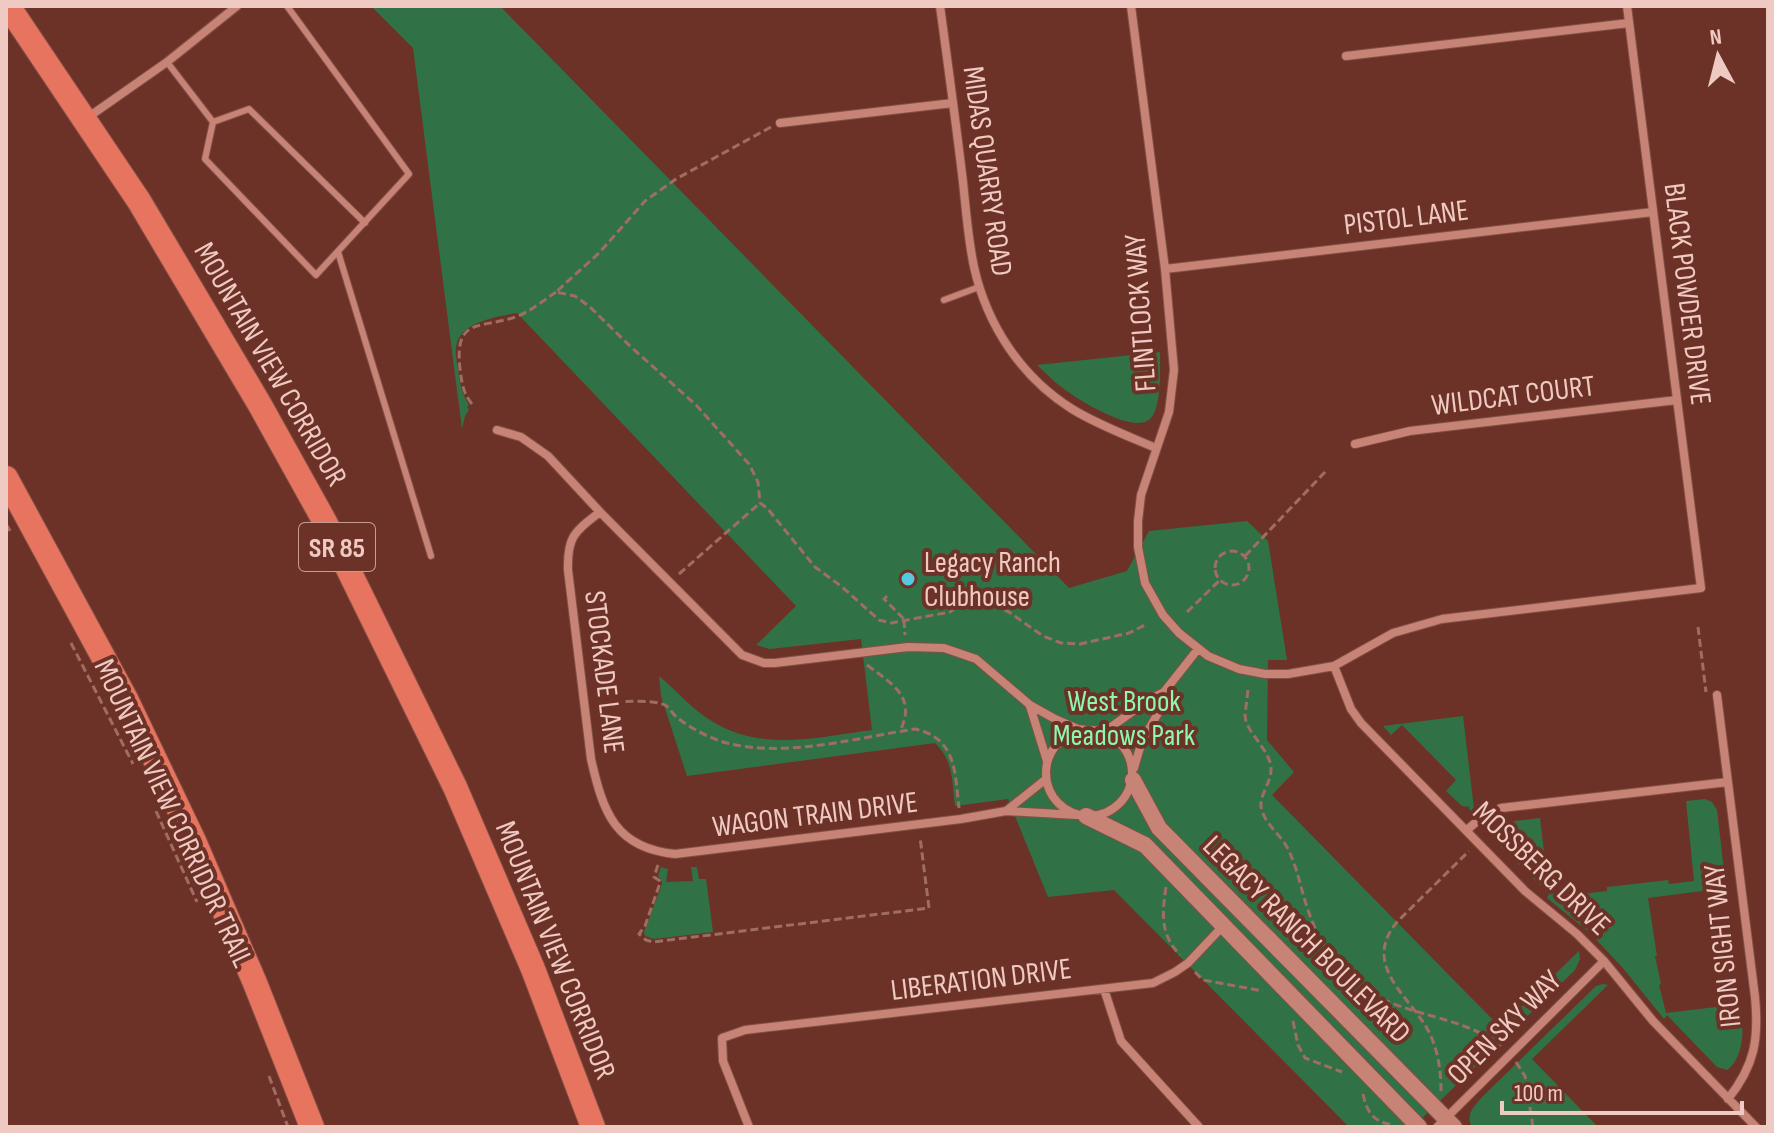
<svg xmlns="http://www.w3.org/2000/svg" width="1774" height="1133" font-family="'Sofia Sans Condensed',sans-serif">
<rect width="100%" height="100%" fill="#6d3227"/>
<path fill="#307245" d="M 371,6 L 500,6 L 1069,588 L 1127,571 L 1149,531 L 1247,521 L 1268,541 L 1287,660 L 1268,660 L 1267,740 L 1294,772 L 1272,795 L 1500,1027 L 1579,951 L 1580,959 L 1575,970 L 1413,1127 L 1349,1127 L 1114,890 L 1048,897 L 1008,799 L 955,806 C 952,782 954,761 935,743 L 687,776 L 661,696 L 659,676 C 676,690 692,709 710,720 C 762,753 816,737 872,730 L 861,639 L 770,649 L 756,645 L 796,606 L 517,313 C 499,316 462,322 457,343 C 454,351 457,360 458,369 C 460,383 461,393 469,405 L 467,407 L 469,410 L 465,416 L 462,429 L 413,48 Z
M 1160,352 C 1160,367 1162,408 1150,419 C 1133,435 1075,398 1060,386 C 1052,380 1045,372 1037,365 Z
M 1463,716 L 1474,809 L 1470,811 L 1469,807 L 1462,806 L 1446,791 L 1456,780 L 1402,725 L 1391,735 L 1383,726 Z
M 1705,799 L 1712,802 L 1717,810 L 1726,888 L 1648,898 L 1657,956 L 1655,956 L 1661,984 L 1659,985 L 1666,1013 L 1741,1004 C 1743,1025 1746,1056 1727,1070 L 1717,1067 L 1667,1015 L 1664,1019 L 1622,967 L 1589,932 L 1547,898 L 1549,894 L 1495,841 L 1493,835 L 1494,828 L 1506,822 L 1540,818 L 1549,894 L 1580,890 L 1582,894 L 1607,891 L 1607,887 L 1668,880 L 1669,884 L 1694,881 L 1686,801 Z
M 661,867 L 668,869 L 666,882 L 693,881 L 691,867 L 697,867 L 699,879 L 706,879 L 713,932 L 654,939 L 645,936 L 644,932 L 662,884 L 662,881 L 658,876 Z
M 1603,984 L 1608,985 L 1532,1059 L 1598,1127 L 1472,1127 C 1465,1114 1474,1107 1482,1097 L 1596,986 Z"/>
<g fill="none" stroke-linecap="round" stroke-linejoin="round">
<g stroke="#825047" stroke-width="8">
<path id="lane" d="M 167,62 L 213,122 L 205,159 L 316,275 L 409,174 L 287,6
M 213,122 L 249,109 L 365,223
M 338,252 L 431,556
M 944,300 L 979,287"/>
</g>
<g stroke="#825047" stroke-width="10">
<path id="street" d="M 940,6 C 948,65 956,123 963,182 C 966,210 968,239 974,267 C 987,325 1021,377 1072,409 C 1098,425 1128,436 1156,448
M 1131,6 L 1165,269 L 1174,370 L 1169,412 L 1141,495 L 1138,521 L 1138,547 L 1145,583 L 1163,615 L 1179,633 L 1208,656 L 1239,669 L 1265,674 L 1288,674 L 1334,666 L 1393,633 L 1442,619 L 1701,588 L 1627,6
M 1346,56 L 1629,23
M 87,118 L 167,62 L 237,6
M 780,123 L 953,103
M 1165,269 L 1653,212
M 497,430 L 521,437 L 548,456 L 600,512 L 742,655 L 764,663 L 775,663 L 908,647 L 944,648 L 976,659 L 1030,705 L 1055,719 L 1078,729 L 1087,730
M 1355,444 L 1410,431 L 1677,400
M 600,512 C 574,532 567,537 568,570 L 591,759 C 603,812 615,848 675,854 L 961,819 L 1006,811 L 1077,815
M 1334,666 L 1351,709 L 1361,723 L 1525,891 L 1577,934 L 1604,961 L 1653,1021 L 1756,1127
M 1717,695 L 1755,997 C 1759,1039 1755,1065 1728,1099
M 1030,706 L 1047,761
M1046 773a43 43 0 1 1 86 0a43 43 0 1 1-86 0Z
M 1104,732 L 1150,699 L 1164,692
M 1134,768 L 1142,741 L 1161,708 L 1164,692 L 1198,649
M 1006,811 L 1046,779
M 1467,830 C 1478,820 1487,813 1501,808 L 1728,782
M 1104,989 L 1121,1041 L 1199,1127
M 749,1127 L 723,1061 L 722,1038 L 745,1030 L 1153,983 L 1175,972 L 1188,963 L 1224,925
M 1437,1127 L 1604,961"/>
</g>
<g stroke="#825047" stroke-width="18">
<path id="secondary" d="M 1133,780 L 1159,828 L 1454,1127
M 1086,816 L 1145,845 L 1419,1127"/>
</g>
<g stroke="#825047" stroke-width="26">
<path id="highway" d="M 8,6 L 139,201 L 260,405 L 325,522 L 455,787 L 533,969 L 593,1127
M 6,478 L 126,699 L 194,841 L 255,983 L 312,1127"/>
</g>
<path stroke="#a06d63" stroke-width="3" stroke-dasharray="8 4" stroke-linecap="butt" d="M 771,127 L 676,179 L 645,201 L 599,253 L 556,292 L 575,296 L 590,307 L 631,347 L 696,405 L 749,464 L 758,482 L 760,503 L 767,508 L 815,567 L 841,586 L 879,620 L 891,623 L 950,612 L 961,604 L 968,601 L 976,602 L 995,606 L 1009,612 L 1043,636 L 1061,643 L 1080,644 L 1129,633 L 1147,624
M 472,404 C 463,393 462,384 460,369 C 454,315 481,330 518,316 C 531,311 544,300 556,292
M 6,524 L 12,534
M1215 568a17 17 0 1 1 34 0a17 17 0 1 1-34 0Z
M 1245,556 L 1326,471
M 679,574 L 760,503
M 887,596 L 884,599 L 905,620
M 1187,612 L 1220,580
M 904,620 L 905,635
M 1698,627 L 1706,692
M 71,643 L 133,764
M 867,665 C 892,684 917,697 900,731
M 592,674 L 604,672 L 605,678 L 613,678 L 616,702 C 628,701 654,700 665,705 C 670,708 673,715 678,718 C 688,727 713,740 727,743 C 787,758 855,738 915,729 C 957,738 955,774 959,808
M 1248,690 L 1245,715 L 1246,722 C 1252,737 1272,754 1271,770 C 1271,784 1257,797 1262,811 C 1267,826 1283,837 1289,851 C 1298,870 1301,890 1308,910 C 1319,943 1338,972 1368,991 C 1407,1017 1470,1017 1502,1048
M 156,811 L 197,902
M 658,865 L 654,877 L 660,881 L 660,883 L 645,926 L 639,934 L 646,940 L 653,942 L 929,908 L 920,837
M 1166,887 C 1162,914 1160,934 1180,955
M 1195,972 L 1203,980 L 1263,991
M 1293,1021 L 1298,1045 L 1305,1058 L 1342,1072
M 1516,1062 L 1525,1076 L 1533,1127
M 269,1076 L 288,1127
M 1441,1091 C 1441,1068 1437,1044 1425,1025 C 1404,992 1363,963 1397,922 L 1469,851
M 1363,1094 C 1367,1113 1374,1122 1393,1125"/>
<use href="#lane" stroke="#c78375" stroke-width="6"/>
<use href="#street" stroke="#c78375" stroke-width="8"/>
<use href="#secondary" stroke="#c78375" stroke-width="16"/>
<use href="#highway" stroke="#e7745e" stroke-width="24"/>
</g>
<circle fill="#55cadf" stroke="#6d3227" stroke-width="3" cx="908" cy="579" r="8"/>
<g text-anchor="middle" stroke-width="8" stroke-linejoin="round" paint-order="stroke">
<rect fill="#6d3227" stroke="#c89c94" stroke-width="2" x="299" y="523" width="76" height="48" rx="6"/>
<g font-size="28" font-weight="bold" fill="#efcac2">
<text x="337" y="557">SR 85</text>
</g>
<g font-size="30" fill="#efcac2" stroke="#6d3227">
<text transform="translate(988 171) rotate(82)" y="10">MIDAS QUARRY ROAD</text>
<text transform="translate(1406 217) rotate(-7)" y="10">PISTOL LANE</text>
<text transform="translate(1688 294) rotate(83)" y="10">BLACK POWDER DRIVE</text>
<text transform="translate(1140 313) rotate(-94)" y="10">FLINTLOCK WAY</text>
<text transform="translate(271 364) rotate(60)" y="10">MOUNTAIN VIEW CORRIDOR</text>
<text transform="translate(1513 395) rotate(-7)" y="10">WILDCAT COURT</text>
<text transform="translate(605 672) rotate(83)" y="10">STOCKADE LANE</text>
<text transform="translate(174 813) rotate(65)" y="10">MOUNTAIN VIEW CORRIDOR TRAIL</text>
<text transform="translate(815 814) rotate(-7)" y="10">WAGON TRAIN DRIVE</text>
<text transform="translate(1542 868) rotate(44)" y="10">MOSSBERG DRIVE</text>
<text transform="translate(1307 939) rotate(45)" y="10">LEGACY RANCH BOULEVARD</text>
<text transform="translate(1722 946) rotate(-96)" y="10">IRON SIGHT WAY</text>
<text transform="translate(556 950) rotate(68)" y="10">MOUNTAIN VIEW CORRIDOR</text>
<text transform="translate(981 979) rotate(-7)" y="10">LIBERATION DRIVE</text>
<text transform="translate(1504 1027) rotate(-45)" y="10">OPEN SKY WAY</text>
</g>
<g font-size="30" fill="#efcac2" stroke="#6d3227" text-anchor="start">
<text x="924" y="572">Legacy Ranch<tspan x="924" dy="34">Clubhouse</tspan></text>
</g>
<g font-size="30" fill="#8df7ac" stroke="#6d3227">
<text x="1124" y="711">West Brook<tspan x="1124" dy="34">Meadows Park</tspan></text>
</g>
</g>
<rect width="1774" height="1133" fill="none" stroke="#efcac2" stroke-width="16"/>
<g transform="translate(1718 56) rotate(353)" stroke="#6d3227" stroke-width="6" paint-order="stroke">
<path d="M0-6L14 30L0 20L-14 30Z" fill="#efcac2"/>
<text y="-12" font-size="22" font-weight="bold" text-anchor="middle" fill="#efcac2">N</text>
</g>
<path d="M1502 1101v12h240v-12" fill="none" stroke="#efcac2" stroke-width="4"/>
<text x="1514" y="1101" font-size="24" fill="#efcac2" stroke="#6d3227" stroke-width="6" paint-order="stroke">100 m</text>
</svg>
